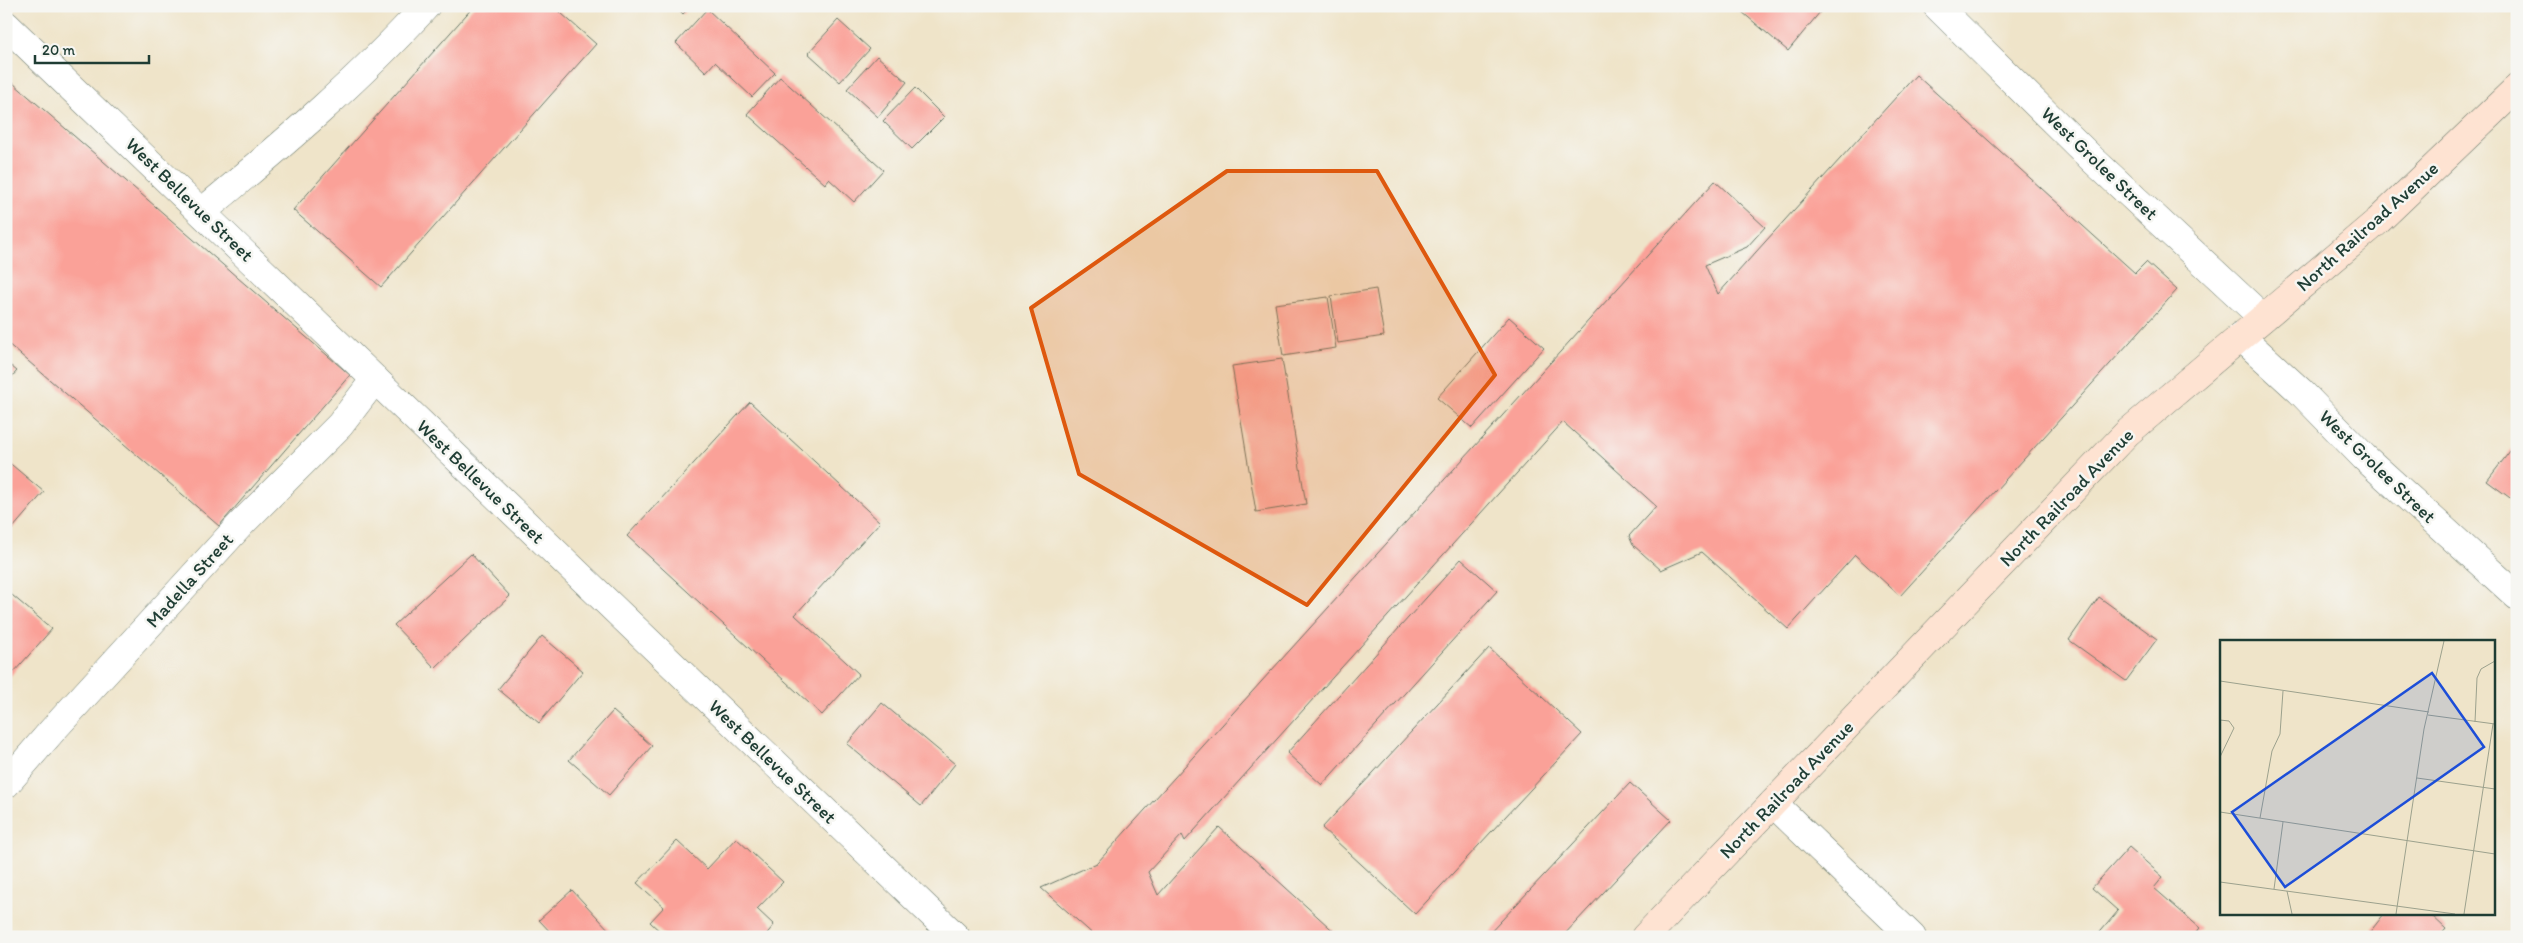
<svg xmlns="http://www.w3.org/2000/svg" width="2523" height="943" font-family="Itim,sans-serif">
<rect width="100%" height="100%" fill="#f6f6f2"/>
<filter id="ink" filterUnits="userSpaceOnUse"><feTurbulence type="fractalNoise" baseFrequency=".02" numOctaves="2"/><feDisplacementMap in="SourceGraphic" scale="10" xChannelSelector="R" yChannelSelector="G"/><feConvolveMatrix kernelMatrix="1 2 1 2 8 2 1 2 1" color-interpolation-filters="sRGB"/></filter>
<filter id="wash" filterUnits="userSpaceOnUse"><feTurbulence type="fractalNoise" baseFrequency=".0096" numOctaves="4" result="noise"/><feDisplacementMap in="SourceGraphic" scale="20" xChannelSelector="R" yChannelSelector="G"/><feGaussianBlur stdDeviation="1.12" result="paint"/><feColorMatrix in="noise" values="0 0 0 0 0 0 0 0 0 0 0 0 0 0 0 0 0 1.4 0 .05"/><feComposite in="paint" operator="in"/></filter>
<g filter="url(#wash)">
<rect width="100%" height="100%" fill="#efe4c9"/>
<g id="blocks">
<path fill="#faa198" d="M 474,6 L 553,6 L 596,44 L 381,287 L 293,210 Z
M 675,6 L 691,6 L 683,14 Z
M 1735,6 L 1813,6 L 1820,12 L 1788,51 Z
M 707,9 L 775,73 L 752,97 L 715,62 L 706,72 L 676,43 Z
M 838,20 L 870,49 L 840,82 L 808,53 Z
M 877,56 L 907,82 L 878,117 L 847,89 Z
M 1916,75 L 2135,273 L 2146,262 L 2177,290 L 1900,596 L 1855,555 L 1788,629 L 1702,552 L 1661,570 L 1633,545 L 1629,536 L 1656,506 L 1563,422 L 1185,841 L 1182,835 L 1148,872 L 1158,895 L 1219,827 L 1340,937 L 1096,937 L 1041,888 L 1097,863 L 1715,181 L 1765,227 L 1747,247 L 1705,265 L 1718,294 Z
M 6,77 L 350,375 L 219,526 L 6,342 Z
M 780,77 L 883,170 L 854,202 L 829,179 L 825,184 L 747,114 Z
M 915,88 L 944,117 L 912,149 L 883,121 Z
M 1376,289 L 1384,336 L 1338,343 L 1331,296 Z
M 1328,297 L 1336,348 L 1283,356 L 1275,304 Z
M 1509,317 L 1544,348 L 1472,428 L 1437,398 Z
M 1282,359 L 1306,504 L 1256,512 L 1232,366 Z
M 6,362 L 17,371 L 6,383 Z
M 750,402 L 880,522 L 795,615 L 859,674 L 822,715 L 627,536 Z
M 2517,442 L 2517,503 L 2487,481 Z
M 6,460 L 44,492 L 6,536 Z
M 471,554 L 510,596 L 435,668 L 394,625 Z
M 1461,559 L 1497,591 L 1322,785 L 1287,753 Z
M 6,590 L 52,629 L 6,681 Z
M 2099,597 L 2157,639 L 2126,681 L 2069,640 Z
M 542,636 L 583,671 L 539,723 L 498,689 Z
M 1489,648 L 1582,734 L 1415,914 L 1322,828 Z
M 882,703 L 955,764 L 921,806 L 847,744 Z
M 613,711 L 652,746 L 609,795 L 569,760 Z
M 1630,783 L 1671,820 L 1562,937 L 1486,937 Z
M 736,838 L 783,882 L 757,909 L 774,925 L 764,937 L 666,937 L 650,922 L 664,907 L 637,883 L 677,841 L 707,869 Z
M 2129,847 L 2163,877 L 2154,888 L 2200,928 L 2192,937 L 2096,937 L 2118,911 L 2092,888 Z
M 572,890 L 611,932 L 606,937 L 555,937 L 539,920 Z
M 2384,914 L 2430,914 L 2446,929 L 2439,937 L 2366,937 Z"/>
</g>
</g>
<g filter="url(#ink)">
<use href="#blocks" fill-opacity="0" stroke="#687768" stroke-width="1"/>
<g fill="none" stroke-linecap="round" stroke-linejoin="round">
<g stroke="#687768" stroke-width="29">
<path id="street" d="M 1937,6 L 2092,159 L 2263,318
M 6,25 L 956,937
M 203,211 C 281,146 357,82 426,6
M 2240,336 L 2300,391 L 2364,457 L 2517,596
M 6,784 L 51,732 L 241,524 L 340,425 L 375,379
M 1773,803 L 1912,937"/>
</g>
<g stroke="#687768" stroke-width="29">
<path id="secondary" d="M 1645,937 L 2127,433 L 2378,221 L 2517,88"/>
</g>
<use href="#street" stroke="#fff" stroke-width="28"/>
<use href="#secondary" stroke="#fee3d2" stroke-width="28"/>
</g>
</g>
<path fill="#de580e" fill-opacity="0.2" stroke="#de580e" stroke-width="4" stroke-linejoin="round" d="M 1227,171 L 1377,171 L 1495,375 L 1307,605 L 1079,474 L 1031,308 Z"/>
<g text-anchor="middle" stroke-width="5" stroke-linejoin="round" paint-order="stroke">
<g font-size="19" fill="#1f3d34" stroke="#f6f6f2">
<text transform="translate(2100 163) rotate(44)" y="7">West Grolee Street</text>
<text transform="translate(190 199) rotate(44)" y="7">West Bellevue Street</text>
<text transform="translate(2367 226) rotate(-42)" y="7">North Railroad Avenue</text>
<text transform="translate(2378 466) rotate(44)" y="7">West Grolee Street</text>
<text transform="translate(481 481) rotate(44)" y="7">West Bellevue Street</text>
<text transform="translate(2066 497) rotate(-46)" y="7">North Railroad Avenue</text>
<text transform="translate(189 580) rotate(-48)" y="7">Madella Street</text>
<text transform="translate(773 761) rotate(44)" y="7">West Bellevue Street</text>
<text transform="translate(1786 789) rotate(-46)" y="7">North Railroad Avenue</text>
</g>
</g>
<g transform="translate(2220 640)">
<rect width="275" height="275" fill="#efe4c9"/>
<path fill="none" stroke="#9ca18d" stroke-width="1" d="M 0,41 L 209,72M 208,75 L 275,84M 0,80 L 9,81 L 14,88 L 0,117M 255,82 L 257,38 L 261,29 L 275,21M 197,138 L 275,149M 0,172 L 275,214M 40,178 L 52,111 L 60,94 L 63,51M 0,242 L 235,274M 54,249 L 63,182M 67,251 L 72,274M 176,274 L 204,89 L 224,1M 244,274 L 273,84"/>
<path fill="#1d4ed8" fill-opacity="0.15" stroke="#1d4ed8" stroke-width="2.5" d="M 212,33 L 264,107 L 65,247 L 12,172 Z"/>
<rect width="275" height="275" fill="none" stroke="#1f3d34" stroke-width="2.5"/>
</g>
<rect width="2523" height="943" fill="none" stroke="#f6f6f2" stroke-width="25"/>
<path d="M35 55v8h114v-8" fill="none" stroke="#1f3d34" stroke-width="2.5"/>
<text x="42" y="55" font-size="15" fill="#1f3d34" stroke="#f6f6f2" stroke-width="4" paint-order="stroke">20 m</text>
</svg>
